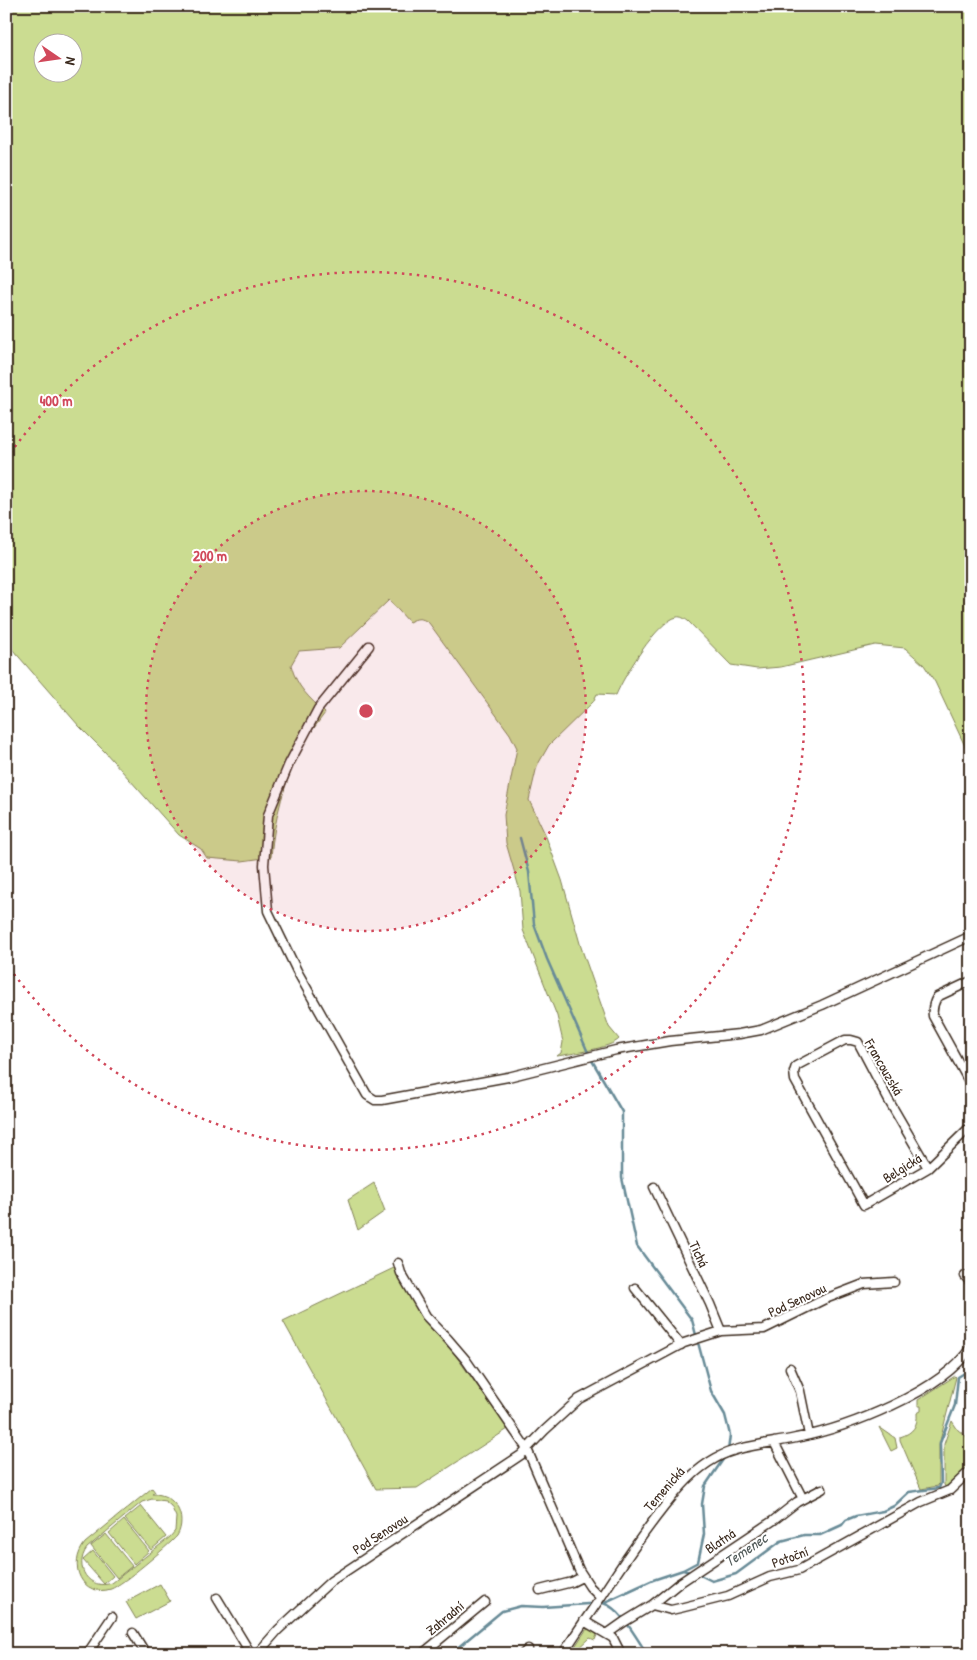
<svg xmlns="http://www.w3.org/2000/svg" width="977" height="1660" font-family="'Patrick Hand',sans-serif">
<rect width="100%" height="100%" fill="#fff"/>
<filter id="ink" filterUnits="userSpaceOnUse"><feTurbulence type="fractalNoise" baseFrequency=".02" numOctaves="2"/><feDisplacementMap in="SourceGraphic" scale="10" xChannelSelector="R" yChannelSelector="G"/><feConvolveMatrix kernelMatrix="1 2 1 2 8 2 1 2 1" color-interpolation-filters="sRGB"/></filter>
<g filter="url(#ink)">
<path fill="#cbdc91" stroke="#838358" fill-rule="evenodd" d="M 6,6 L 971,6 L 971,759 L 935,682 L 924,665 L 905,648 L 875,645 L 781,667 L 757,669 L 731,665 L 688,621 C 685,619 681,616 677,617 C 657,621 624,676 616,695 L 597,694 L 593,702 L 549,745 L 537,766 L 529,800 L 545,834 L 562,880 L 581,947 L 609,1027 L 619,1039 C 611,1048 570,1054 557,1056 L 561,1053 L 563,1042 L 557,1016 L 523,930 L 520,891 L 506,843 L 504,815 L 517,748 L 510,734 L 429,623 C 421,617 417,618 409,622 L 389,600 L 339,648 L 299,651 L 291,665 C 297,688 309,697 325,713 C 317,724 309,734 303,745 C 285,778 274,820 271,857 L 242,861 L 207,858 L 201,849 L 179,835 L 105,752 L 79,726 L 6,642 ZM 42,42 L 72,42 L 72,72 L 42,72 Z
M 374,1183 L 385,1211 L 358,1230 L 348,1200 Z
M 396,1267 L 426,1323 L 454,1353 L 508,1429 L 417,1488 L 376,1489 L 283,1321 Z
M 955,1376 L 956,1377 L 939,1445 L 939,1483 L 938,1486 L 921,1489 L 900,1440 L 900,1437 C 913,1433 918,1426 917,1413 L 921,1411 L 921,1406 L 918,1406 L 918,1400 Z
M 952,1421 L 958,1430 L 971,1440 L 971,1468 L 947,1489 L 944,1485 L 944,1444 Z
M 879,1427 L 895,1438 L 897,1448 L 891,1451 Z
M 152,1488 L 155,1492 L 152,1494 C 175,1493 188,1517 177,1536 C 168,1546 122,1585 111,1589 C 82,1598 67,1565 85,1543 ZM 152,1499 L 165,1501 L 171,1506 L 176,1517 L 175,1531 L 170,1537 L 112,1583 C 89,1591 73,1567 87,1548 L 142,1502 Z
M 141,1506 L 166,1537 L 151,1550 L 125,1519 Z
M 124,1520 L 149,1551 L 134,1564 L 109,1533 Z
M 106,1534 L 132,1566 L 117,1578 L 91,1546 Z
M 93,1551 L 113,1576 L 104,1584 L 83,1560 Z
M 160,1584 L 170,1601 L 136,1619 L 126,1602 Z
M 590,1629 L 595,1631 L 597,1635 L 595,1640 L 590,1638 L 573,1654 L 570,1654 L 586,1630 Z"/>
<g fill="none" stroke-linecap="round" stroke-linejoin="round">
<path stroke="#688b97" stroke-width="2.5" d="M 520,838 L 529,872 L 534,924 L 547,959 L 590,1057 L 622,1112 L 622,1178 L 637,1246 L 692,1320 L 711,1391 L 725,1415 L 730,1435 L 728,1451
M 683,1570 L 698,1562 L 704,1534 L 702,1504 L 705,1486 L 724,1458
M 603,1603 C 621,1608 637,1639 647,1654
M 450,1654 L 502,1611 L 521,1606 L 543,1607 L 603,1603 L 653,1580 L 683,1570 L 700,1575 L 712,1581 L 736,1574 L 781,1541 L 804,1535 L 820,1535 L 842,1525 L 846,1520 L 856,1516 L 883,1511 L 894,1506 L 909,1492 L 939,1488 L 941,1483 L 940,1443 L 955,1405 L 958,1377 L 971,1369"/>
<g stroke="#3b2a1e" stroke-width="11">
<path id="minor" d="M 369,646 L 318,709 L 289,764 L 268,815 L 264,865 L 268,911 L 297,971 L 367,1095 L 375,1100 L 382,1100 L 508,1077 L 616,1050 L 670,1041 L 739,1034 L 761,1030 L 822,1005 L 971,936
M 971,981 L 937,997 C 933,1004 932,1009 933,1016 L 971,1085
M 928,1168 L 889,1101 L 858,1042 L 851,1040 L 845,1040 L 796,1066 L 794,1072 L 795,1080 L 864,1205 L 928,1168 L 971,1126
M 654,1187 L 710,1304 L 721,1331
M 398,1263 L 401,1273 L 426,1316 L 448,1339 L 466,1360 L 527,1449 L 579,1570 L 590,1587 L 600,1597
M 965,1276 L 971,1283
M 635,1288 L 681,1345
M 790,1368 L 800,1391 L 809,1435
M 774,1442 L 803,1499
M 540,1590 L 572,1582 L 582,1577
M 217,1598 L 251,1654
M 652,1605 L 678,1584 L 774,1520 L 797,1502 L 822,1489
M 584,1621 L 613,1638 L 621,1654
M 133,1633 L 146,1654
M 607,1634 L 624,1622 L 652,1605 L 671,1610 L 680,1608 L 728,1596 L 770,1577 L 799,1570 L 921,1502 L 950,1490 L 971,1470
M 87,1654 L 112,1617
M 257,1654 L 278,1630 L 331,1581 L 521,1455 L 545,1430 L 579,1399 L 684,1343 L 721,1331 L 764,1329 L 825,1299 L 864,1284 L 894,1282
M 422,1654 L 485,1602
M 523,1654 L 528,1649
M 563,1654 C 575,1634 588,1616 601,1597 C 621,1566 641,1536 664,1507 C 679,1488 694,1470 716,1458 C 740,1445 769,1444 796,1438 C 847,1428 942,1392 971,1347"/>
</g>
<use href="#minor" stroke="#fff" stroke-width="8"/>
</g>
</g>
<circle cx="366" cy="711" r="220" fill="#d1495b" fill-opacity=".12"/>
<g fill="none" stroke="#d1495b" stroke-width="2.5" stroke-dasharray="2.5 5">
<circle cx="366" cy="711" r="220"/>
<path d="M6 459A439 439 0 1 1 6 963"/>
</g>
<g text-anchor="middle" stroke-width="4" stroke-linejoin="round" paint-order="stroke">
<g font-size="14" fill="#3b2a1e" stroke="#fff">
<text transform="translate(884 1067) rotate(60)" y="5">Francouzská</text>
<text transform="translate(902 1168) rotate(-32)" y="5">Belgická</text>
<text transform="translate(699 1254) rotate(65)" y="5">Tichá</text>
<text transform="translate(797 1300) rotate(-25)" y="5">Pod Senovou</text>
<text transform="translate(664 1489) rotate(-49)" y="5">Temenická</text>
<text transform="translate(380 1534) rotate(-33)" y="5">Pod Senovou</text>
<text transform="translate(720 1541) rotate(-34)" y="5">Blatná</text>
<text transform="translate(790 1557) rotate(-20)" y="5">Potoční</text>
<text transform="translate(445 1618) rotate(-40)" y="5">Zahradní</text>
</g>
<g font-size="15" font-style="italic" fill="#525b5a" stroke="#fff">
<text transform="translate(746 1550) rotate(-34)" y="5">Temenec</text>
</g>
</g>
<circle cx="366" cy="711" r="8" fill="#d1495b" stroke="#fff" stroke-width="2.5"/>
<g font-size="15" text-anchor="middle" font-weight="bold" fill="#d1495b" stroke="#fff" stroke-width="4" stroke-linejoin="round" paint-order="stroke">
<text x="56" y="406">400 m</text>
<text x="210" y="561">200 m</text>
</g>
<rect width="977" height="1660" fill="none" stroke="#fff" stroke-width="25"/>
<rect x="12" y="12" width="952" height="1635" fill="none" stroke="#3b2a1e" stroke-width="2" filter="url(#ink)"/>
<g transform="translate(58 58) rotate(103)"><circle r="24" fill="#ffffff" stroke="#b1aaa5"/>
<path d="M0-4L9 19L0 12L-9 19Z" fill="#d1495b"/>
<text y="-8" font-size="14" font-weight="bold" text-anchor="middle" fill="#3b2a1e">N</text>
</g>
</svg>
